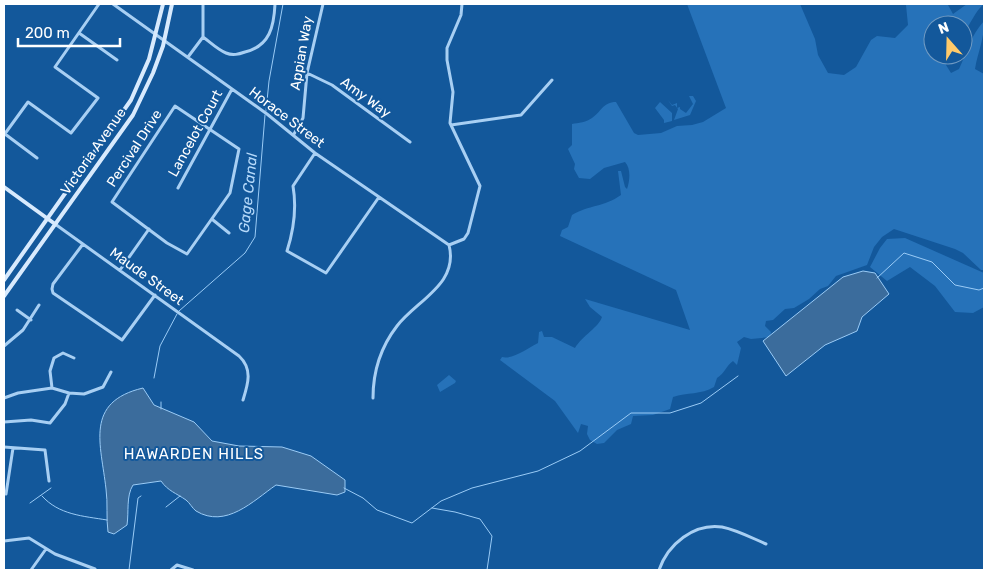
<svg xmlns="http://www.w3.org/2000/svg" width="988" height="574" font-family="Rubik,sans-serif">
<rect width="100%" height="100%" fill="#13589b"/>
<path fill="#2672b9" d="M 687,4 L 800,4 L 815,39 L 818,55 L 828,73 L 844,75 L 856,67 L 871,40 L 877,36 L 895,38 L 908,25 L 906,5 L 948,5 L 953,14 L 967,4 L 984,4 C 976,10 969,26 963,35 L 963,25 L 933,25 L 933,55 L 952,55 L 946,65 L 951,73 L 959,69 C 967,52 971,35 984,21 C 984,41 978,51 975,69 L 984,74 L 984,270 L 981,270 L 963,253 L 955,249 L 894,229 L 882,237 L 874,247 L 867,265 L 836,276 L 828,286 L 820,289 L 809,299 L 794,308 L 785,309 L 773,320 L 766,321 L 765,326 L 771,332 L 770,337 L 751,339 L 744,337 L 737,342 L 741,348 L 737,365 L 733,361 C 726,366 725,373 717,378 L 714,387 C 701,395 687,392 673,397 L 670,409 L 653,415 L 633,416 L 631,424 L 617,430 L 604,443 L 597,444 L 590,440 L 587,434 L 588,426 L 581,424 L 578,433 L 555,401 L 500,360 L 502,357 C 512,360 528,348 538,343 L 539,332 L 542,331 L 544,337 L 552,337 L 575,348 C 582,336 599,327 602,317 L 590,307 L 585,299 L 690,330 L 676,290 L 560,236 L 562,230 L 568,227 L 572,215 C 589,205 604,207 621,195 L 618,171 L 621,171 L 625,187 L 627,189 C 630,181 631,168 625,162 L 604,168 L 590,179 L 579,178 L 574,169 L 575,164 L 568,149 L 572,145 L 572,124 C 578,123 587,122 592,118 C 601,112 603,102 616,102 L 634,133 L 638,135 L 661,133 L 677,126 L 692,125 L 703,122 L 726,108 Z
M 689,96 L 693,96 L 696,101 L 690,115 L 674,120 L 678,109 L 675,105 L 672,106 L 668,100 L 672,105 L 677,103 L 677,108 L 680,107 L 680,109 L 686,113 L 693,104 Z
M 660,102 L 672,113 L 672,121 L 664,123 L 664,120 L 655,108 Z
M 905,238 L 984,273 L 984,307 L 973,313 L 955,312 L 935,286 L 910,267 L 887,281 L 870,267 L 880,248 L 887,239 Z
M 449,375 L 456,381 L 455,383 L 440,392 L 437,385 Z"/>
<path fill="#3b6c9c" stroke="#9acbf6" d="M 863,271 L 875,273 L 889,294 L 862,317 L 857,331 L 825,345 L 786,376 L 763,341 L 843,277 Z
M 143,388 L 154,405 L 194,422 L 212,441 L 239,446 L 282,447 L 311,456 L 345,480 L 345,492 L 337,495 L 276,485 C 253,501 226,529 196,511 C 192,508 190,503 186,500 C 176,493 168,491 161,481 L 133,485 C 126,496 129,512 127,525 L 114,534 L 108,532 C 106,518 108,503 106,489 C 101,444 84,402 143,388 Z"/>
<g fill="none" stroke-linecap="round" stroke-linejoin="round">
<path stroke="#9acbf6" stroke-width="1" d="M 266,111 L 269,81 L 283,4
M 877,278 L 904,253 L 932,262 L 955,285 L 979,290 L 984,288
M 179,311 L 245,253 L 255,237 L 265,115
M 154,378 L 160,346 L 177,314
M 161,402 L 161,409
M 344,488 L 363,498 L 377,510 L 412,523 L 441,501 L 472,488 L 538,471 L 580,451 L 631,413 L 670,413 L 701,403 L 738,376
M 42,496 C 59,515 83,516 107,520
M 30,503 L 51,488
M 166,507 L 180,496
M 432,508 L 455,512 L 480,519 L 492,536 L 487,570
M 129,570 L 138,498 L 141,496"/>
<path stroke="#a8cff3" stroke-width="3" d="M 113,4 L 267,114 L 315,153 L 449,245
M 203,4 L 203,37 C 210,42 218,50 226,53 C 233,56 239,54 245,52 C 270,46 274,26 275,4
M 79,33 L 117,60
M 188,57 L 203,37
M 307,73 L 332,85 L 410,142
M 175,106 L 239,149 L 230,193 L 187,254 L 167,243 L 112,202 Z
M 451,125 L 521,115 L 552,80
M 5,134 L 37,158
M 294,134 L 303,118 L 307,73 L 323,4
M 4,135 L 28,102 L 71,133 L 98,98 L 55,67 L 99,4
M 315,153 L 293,186 C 297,209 294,229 287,251 L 326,273 L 379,197
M 178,188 L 232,89
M 213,220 L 229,233
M 55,224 L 239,356 C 253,369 248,384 243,400
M 83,244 L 53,284 L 52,289 L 53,293 L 122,340 L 155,295
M 449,245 L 464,239 L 468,233 L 480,186 L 450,123 L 453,92 L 447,60 L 447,48 L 461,15 L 462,4
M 120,270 L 149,229
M 17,310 L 31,320
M 4,346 L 23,330 L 39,305
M 52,388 L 50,371 L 54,358 L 63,353 L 74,358
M 4,398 L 18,393 L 52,388 L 69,393 L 84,394 L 103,387 L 111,372
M 373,398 C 373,371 380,348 397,326 C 417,300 459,284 449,245
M 4,422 L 31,420 L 50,423 L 65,404 L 69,393
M 4,447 L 45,450 L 49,481
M 6,494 L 13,448
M 4,541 L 29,538 L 55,554 L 95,569
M 31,570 L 46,549
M 171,570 L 177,565 L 193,570
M 659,570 C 668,544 694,523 722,527 C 737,530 752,538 766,544"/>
<path stroke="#d8eafd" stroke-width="4" d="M 4,187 L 55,224
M 4,280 L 131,100 L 149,59 L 163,4
M 4,296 L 133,115 L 153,73 L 163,46 L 172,4"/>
</g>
<g text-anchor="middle" stroke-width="4" stroke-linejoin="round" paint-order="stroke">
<g font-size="14" fill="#fff" stroke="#13589b">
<text transform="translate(301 53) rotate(-80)" y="5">Appian Way</text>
<text transform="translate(366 97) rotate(36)" y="5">Amy Way</text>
<text transform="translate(287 117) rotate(37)" y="5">Horace Street</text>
<text transform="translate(195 133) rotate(-61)" y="5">Lancelot Court</text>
<text transform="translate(134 148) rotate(-57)" y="5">Percival Drive</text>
<text transform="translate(93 151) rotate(-55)" y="5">Victoria Avenue</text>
<text transform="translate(147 276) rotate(36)" y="5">Maude Street</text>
</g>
<g font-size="15" font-style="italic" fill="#b5d9fa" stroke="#13589b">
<text transform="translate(248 193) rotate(-84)" y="5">Gage Canal</text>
</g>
<g font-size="15" letter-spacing="1" fill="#fff" stroke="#13589b">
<text x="194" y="459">HAWARDEN HILLS</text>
</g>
</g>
<rect width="988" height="574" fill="none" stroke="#ffffff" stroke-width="10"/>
<g transform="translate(948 40) rotate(340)"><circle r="24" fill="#13589b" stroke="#719bc3"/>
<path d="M0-4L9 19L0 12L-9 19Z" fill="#ffca6a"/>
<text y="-8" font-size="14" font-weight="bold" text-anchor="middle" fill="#ffffff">N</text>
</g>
<path d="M18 38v8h102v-8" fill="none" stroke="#ffffff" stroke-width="2.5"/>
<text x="25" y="38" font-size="15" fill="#ffffff" stroke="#13589b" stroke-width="4" paint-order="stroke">200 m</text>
</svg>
